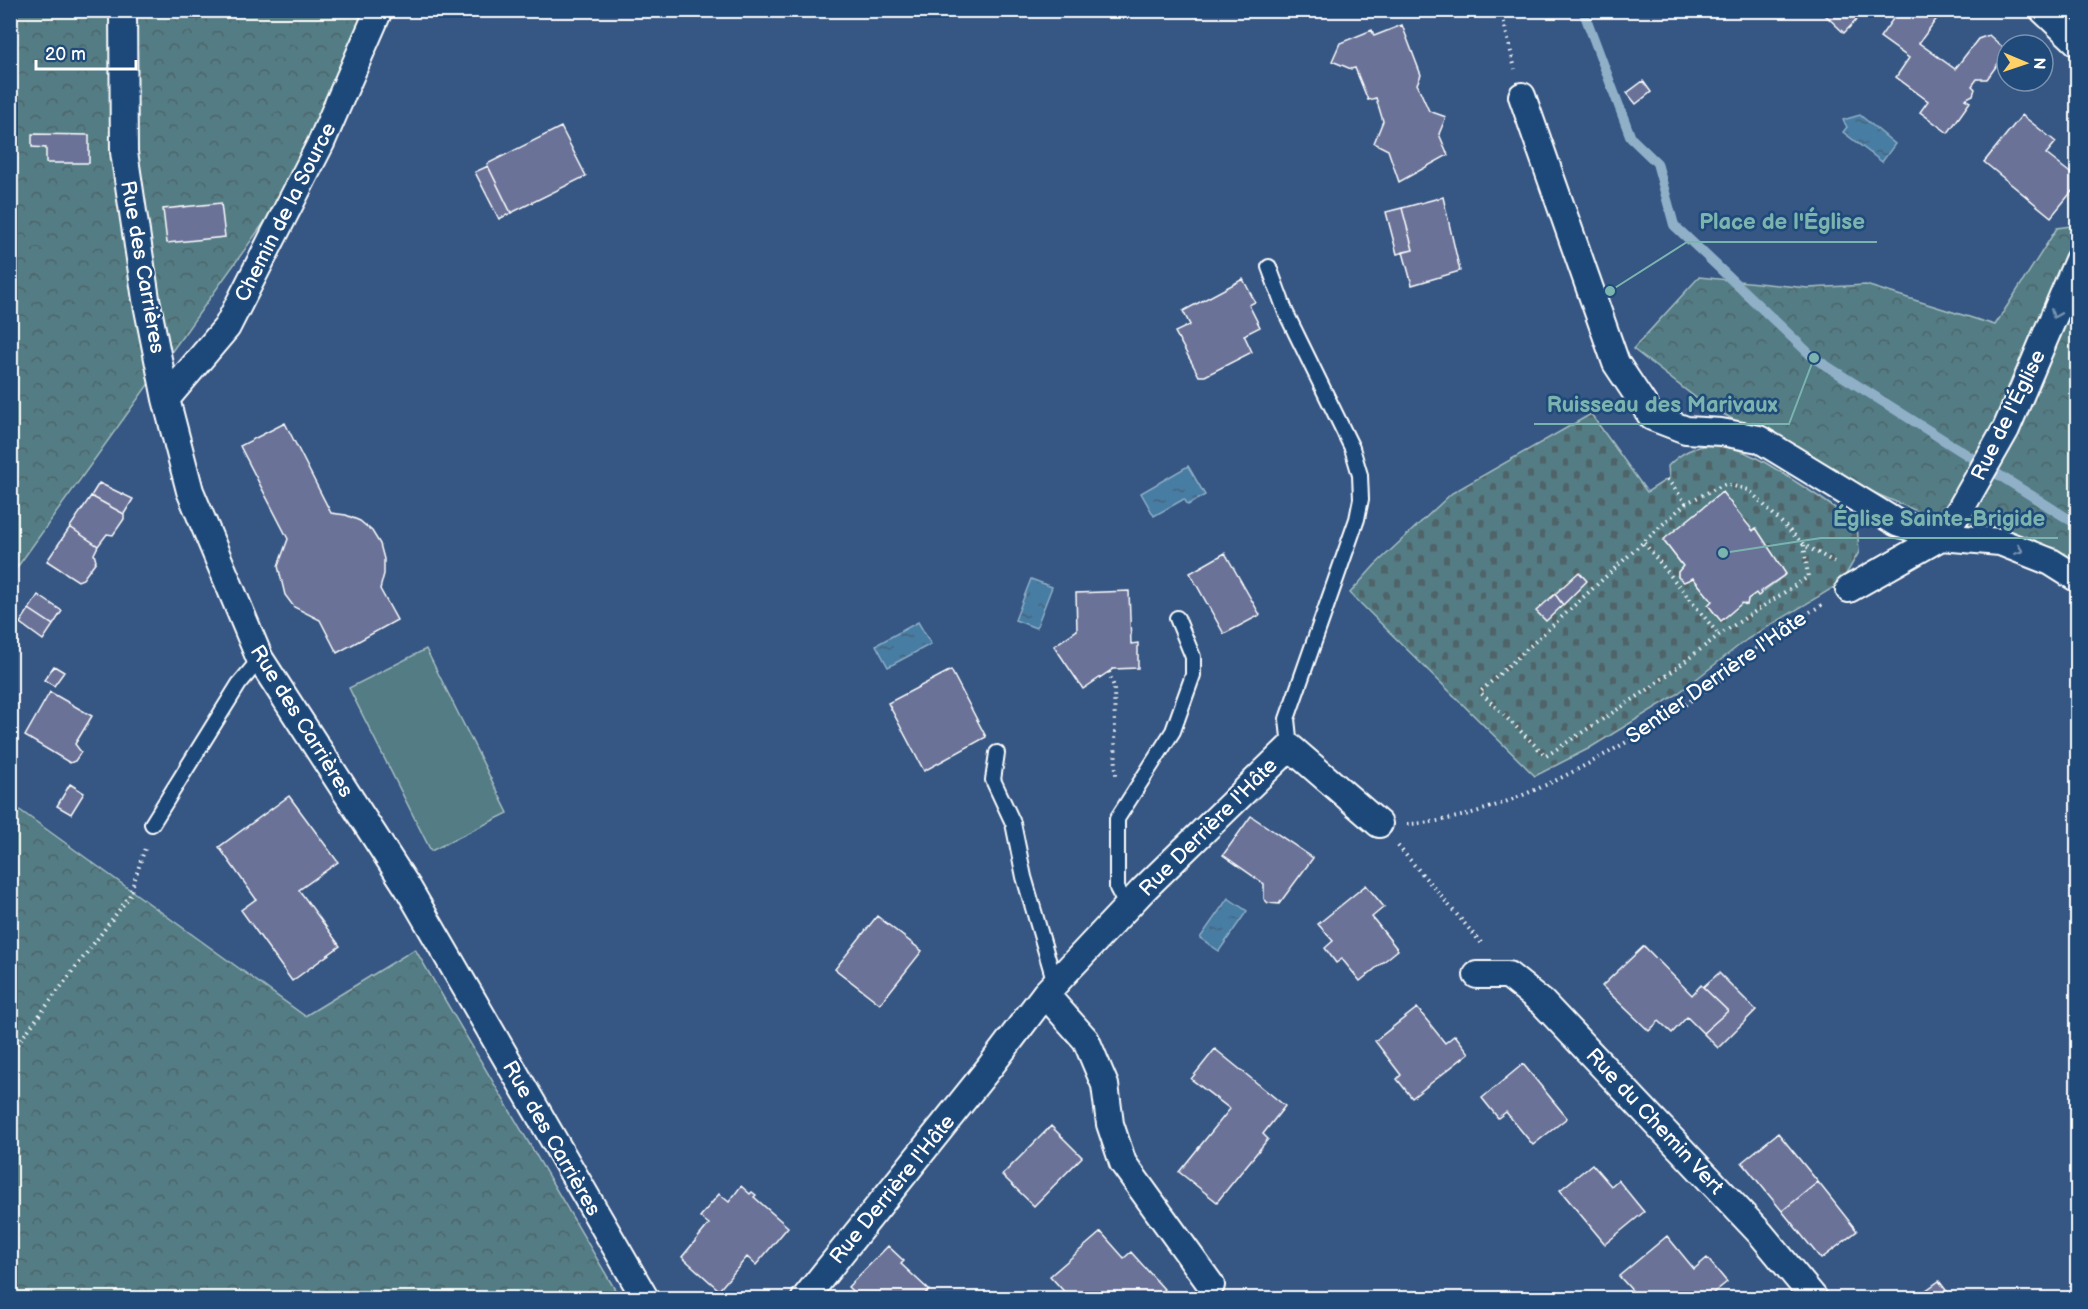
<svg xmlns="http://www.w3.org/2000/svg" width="2088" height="1309" font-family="'Balsamiq Sans',sans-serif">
<defs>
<pattern id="forest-crowns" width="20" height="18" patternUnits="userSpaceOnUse" patternTransform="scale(1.5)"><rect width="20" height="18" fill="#527c84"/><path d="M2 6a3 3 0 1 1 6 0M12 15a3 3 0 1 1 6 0" fill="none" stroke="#4f6468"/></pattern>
<pattern id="cemetery-stones" width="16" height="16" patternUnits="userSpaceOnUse" patternTransform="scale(1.5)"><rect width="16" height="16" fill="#527c84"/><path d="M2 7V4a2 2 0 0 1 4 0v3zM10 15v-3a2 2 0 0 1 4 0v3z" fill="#4f6468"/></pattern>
<pattern id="water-ripples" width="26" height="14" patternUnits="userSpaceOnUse" patternTransform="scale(1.5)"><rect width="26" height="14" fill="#467ba3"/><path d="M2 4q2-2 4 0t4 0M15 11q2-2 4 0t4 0" fill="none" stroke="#496478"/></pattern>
</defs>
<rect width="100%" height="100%" fill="#365683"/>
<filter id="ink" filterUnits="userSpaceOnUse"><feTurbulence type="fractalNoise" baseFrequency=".0167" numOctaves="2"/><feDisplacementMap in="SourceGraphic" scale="12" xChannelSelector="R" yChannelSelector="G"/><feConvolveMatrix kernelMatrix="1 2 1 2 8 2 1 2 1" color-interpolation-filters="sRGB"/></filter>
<g filter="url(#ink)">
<path fill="url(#forest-crowns)" stroke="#a8bec2" stroke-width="1.5" d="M 11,11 L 379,11 L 321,143 L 11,576 Z
M 2077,225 L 2077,565 L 2017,535 L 1931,517 L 1835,476 L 1700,401 L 1633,349 L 1699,277 L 1808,288 L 1866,285 L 1995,325 L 2057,228 Z
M 10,803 L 305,1016 L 415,949 L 620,1298 L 11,1298 Z"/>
<path fill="url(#cemetery-stones)" stroke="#a8bec2" stroke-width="1.5" fill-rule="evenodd" d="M 1591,414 L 1647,492 L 1669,478 L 1668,466 C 1709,423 1756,456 1796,482 C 1817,495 1837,509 1857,524 L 1859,552 L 1841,583 L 1746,640 L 1676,695 L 1588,749 L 1535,776 L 1350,593 L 1375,565 L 1452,493 ZM 1756,529 L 1786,574 L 1760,594 L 1756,593 L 1748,599 L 1747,605 L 1742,603 L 1721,621 L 1708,605 L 1712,601 L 1693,578 L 1684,582 L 1678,577 L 1678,572 L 1683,566 L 1663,540 Z"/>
<path fill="#527c84" stroke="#a8bec2" stroke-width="1.5" d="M 426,649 L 508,813 L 431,851 L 349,688 Z"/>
<path fill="url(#water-ripples)" stroke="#90b0c8" stroke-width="1.5" d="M 1860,115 L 1895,144 L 1882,162 L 1843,132 L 1847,127 L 1843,120 Z
M 1188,466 L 1205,495 L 1188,505 L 1184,499 L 1154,516 L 1141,493 Z
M 1031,579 L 1052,587 L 1036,628 L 1015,620 Z
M 918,622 L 931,644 L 888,667 L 876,645 Z
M 1228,898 L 1247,911 L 1219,951 L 1200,938 Z"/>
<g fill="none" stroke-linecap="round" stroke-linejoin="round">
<path stroke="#90b0c8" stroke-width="10" d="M 1583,10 L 1631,138 L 1657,163 L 1674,225 L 1814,358 L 2078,525"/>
</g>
<path fill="#6a7298" stroke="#fff" stroke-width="1.5" d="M 1820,10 L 1866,10 L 1844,33 Z
M 1887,10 L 1943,10 L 1919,43 L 1955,69 L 1978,39 L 1989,35 L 2007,51 L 1987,79 L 1977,79 L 1972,86 L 1975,89 L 1973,95 L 1965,99 L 1970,102 L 1948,133 L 1920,112 L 1928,101 L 1896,77 L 1909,58 L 1880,37 L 1893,19 L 1885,13 Z
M 1402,25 L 1421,75 L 1417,84 L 1429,111 L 1446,117 L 1439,134 L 1448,155 L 1399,182 L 1388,150 L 1374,143 L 1383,121 L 1376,98 L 1368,100 L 1355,68 L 1351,69 L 1332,61 L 1340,43 L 1372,30 L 1374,36 Z
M 1643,81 L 1651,92 L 1636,104 L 1627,93 Z
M 2022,115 L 2056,142 L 2046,154 L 2078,179 L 2078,184 L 2051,217 L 1984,162 Z
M 561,127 L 586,176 L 511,213 L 487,164 Z
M 32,134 L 89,135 L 89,163 L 46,163 L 46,148 L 32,147 Z
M 488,166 L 511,213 L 499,219 L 475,172 Z
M 1443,197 L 1460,271 L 1412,285 L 1403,252 L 1413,250 L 1402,208 Z
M 221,203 L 225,237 L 167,243 L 163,209 Z
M 1402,208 L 1413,250 L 1397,254 L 1386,212 Z
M 1243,279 L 1255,302 L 1249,305 L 1260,327 L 1244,335 L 1252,352 L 1205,376 L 1199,376 L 1175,332 L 1190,325 L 1183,311 Z
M 285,423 L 331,513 L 346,515 L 360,521 L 372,531 L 380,544 L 384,559 L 384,574 L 380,589 L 397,620 L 337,653 L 320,620 L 294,607 L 285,595 L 278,566 L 288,539 L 240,446 Z
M 99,483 L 133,499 L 124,514 L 91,496 Z
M 1722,492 L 1753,531 L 1756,528 L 1786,574 L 1760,592 L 1761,594 L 1758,596 L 1756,593 L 1748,599 L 1747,605 L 1742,603 L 1721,621 L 1708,605 L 1712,601 L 1693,578 L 1684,582 L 1678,577 L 1678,572 L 1683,566 L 1663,540 Z
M 91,496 L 124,514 L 124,519 L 113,535 L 107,534 L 98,546 L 70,527 Z
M 70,527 L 98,546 L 94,554 L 96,561 L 83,579 L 78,581 L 47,561 Z
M 1225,553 L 1260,615 L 1224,634 L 1190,573 Z
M 1579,572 L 1587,581 L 1563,605 L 1555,594 Z
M 1129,591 L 1131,644 L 1138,643 L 1138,668 L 1113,669 L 1083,689 L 1054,646 L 1077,630 L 1076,593 Z
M 1555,594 L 1563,605 L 1546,621 L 1536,611 Z
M 38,595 L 62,611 L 53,625 L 29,609 Z
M 29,609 L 53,625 L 43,640 L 20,623 Z
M 54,666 L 64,672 L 54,686 L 44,680 Z
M 951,670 L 986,737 L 924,771 L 888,703 Z
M 50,692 L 92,716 L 75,744 L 81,752 L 75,761 L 70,763 L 25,736 Z
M 70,784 L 84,793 L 71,814 L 57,806 Z
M 289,796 L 338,862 L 299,890 L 340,946 L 292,981 L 241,910 L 256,899 L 219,847 Z
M 1251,816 L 1313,858 L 1279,904 L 1268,903 L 1264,899 L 1264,884 L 1223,855 Z
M 1366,885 L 1384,907 L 1372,917 L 1398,950 L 1360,981 L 1342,959 L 1336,963 L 1325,948 L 1333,941 L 1318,924 Z
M 877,916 L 922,951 L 880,1004 L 835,969 Z
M 1644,946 L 1692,995 L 1701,985 L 1728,1011 L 1703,1033 L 1687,1017 L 1672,1033 L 1659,1021 L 1649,1031 L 1602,986 Z
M 1719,973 L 1756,1010 L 1718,1048 L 1703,1033 L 1728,1011 L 1703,987 Z
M 1417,1008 L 1445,1043 L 1455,1035 L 1469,1053 L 1412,1098 L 1397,1079 L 1401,1075 L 1375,1041 Z
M 1215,1049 L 1285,1106 L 1263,1134 L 1268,1139 L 1217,1202 L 1179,1172 L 1230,1109 L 1191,1079 Z
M 1523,1064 L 1567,1118 L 1533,1145 L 1506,1112 L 1498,1118 L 1482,1098 Z
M 1051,1126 L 1082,1157 L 1034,1206 L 1002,1175 Z
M 1778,1133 L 1818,1182 L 1782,1211 L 1742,1162 Z
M 1592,1164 L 1611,1186 L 1618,1180 L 1644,1212 L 1605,1244 L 1560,1190 Z
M 1818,1182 L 1857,1231 L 1821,1259 L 1782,1211 Z
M 741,1186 L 750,1194 L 752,1192 L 756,1195 L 754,1197 L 788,1227 L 756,1265 L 747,1257 L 719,1290 L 682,1257 L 709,1224 L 700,1217 L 719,1194 L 729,1202 Z
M 1101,1232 L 1124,1258 L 1131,1252 L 1172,1298 L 1070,1298 L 1050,1276 Z
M 1667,1236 L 1694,1269 L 1707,1258 L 1727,1282 L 1707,1298 L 1639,1298 L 1619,1276 Z
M 888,1246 L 904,1261 L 901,1264 L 929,1290 L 921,1298 L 860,1298 L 848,1287 Z
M 1939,1281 L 1952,1298 L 1915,1298 Z"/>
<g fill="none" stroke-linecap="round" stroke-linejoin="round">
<g stroke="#fff" stroke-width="18">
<path id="service" d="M 1269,267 L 1286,313 L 1352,448 L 1360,475 L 1361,499 L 1357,519 L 1287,719 L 1290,747
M 997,753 L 993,780 L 1013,823 L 1024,877 L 1055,983
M 152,824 L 239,684 L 260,659
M 1127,907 L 1117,888 L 1117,819 L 1173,731 L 1193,675 L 1193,657 L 1177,618"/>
</g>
<g stroke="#fff" stroke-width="30">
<path id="minor" d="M 123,10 L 124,152 L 146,299 L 166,399 L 190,491 L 260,659 L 408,888 L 645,1298
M 2043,10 L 2078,43
M 1522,96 L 1616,363 L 1652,417 L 1686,430 L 1721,432 L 1759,439 L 1897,523 L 1941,537 L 2000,542 L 2051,562 L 2078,579
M 166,399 L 227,327 L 321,143 L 379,10
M 1849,589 L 1941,537 L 1960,510 L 2006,429 L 2078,260
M 1477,975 L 1508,975 L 1543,1003 L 1761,1234 L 1814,1298
M 1045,994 L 1086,1040 L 1105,1085 L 1110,1124 L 1123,1163 L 1211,1285
M 805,1298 L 989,1068 L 1045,994 L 1144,889 L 1290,747 L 1379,824"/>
</g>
<path stroke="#fff" stroke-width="4" stroke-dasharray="1.5 4.5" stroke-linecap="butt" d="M 1501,10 L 1515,69
M 1667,479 L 1686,503 L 1725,484 L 1749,490 L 1804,545 L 1834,562
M 1686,503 L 1480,692 L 1546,756 L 1649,689 L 1719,635 L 1808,577 L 1804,545
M 1644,543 L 1719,635
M 1109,672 L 1114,687 L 1116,775
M 1407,824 C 1503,822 1638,740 1714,684 C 1736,667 1755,647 1778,631 C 1792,621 1809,613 1825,603
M 1398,846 L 1483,945
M 10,1054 L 129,897 L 146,845"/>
<use href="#service" stroke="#1f4a7a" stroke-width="14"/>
<use href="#minor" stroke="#1f4a7a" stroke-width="26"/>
</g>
<defs><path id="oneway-chevron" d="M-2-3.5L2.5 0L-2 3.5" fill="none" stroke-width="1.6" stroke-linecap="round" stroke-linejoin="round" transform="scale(1.5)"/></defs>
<g stroke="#7992af">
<use href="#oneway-chevron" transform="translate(2055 314) rotate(112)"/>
<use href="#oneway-chevron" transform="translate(2019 550) rotate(21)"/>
</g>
</g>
<g text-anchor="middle" stroke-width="5" stroke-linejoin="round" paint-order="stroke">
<g font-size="21" fill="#fff" stroke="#1f4a7a">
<text transform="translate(285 212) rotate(-63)" y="7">Chemin de la Source</text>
<text transform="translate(143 267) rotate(80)" y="7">Rue des Carrières</text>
<text transform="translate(2008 415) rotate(-64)" y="7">Rue de l'Église</text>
<text transform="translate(1716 677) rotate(-35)" y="7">Sentier Derrière l'Hâte</text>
<text transform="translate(302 721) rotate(58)" y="7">Rue des Carrières</text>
<text transform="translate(1208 827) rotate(-45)" y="7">Rue Derrière l'Hâte</text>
<text transform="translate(1655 1121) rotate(47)" y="7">Rue du Chemin Vert</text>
<text transform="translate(552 1138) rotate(60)" y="7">Rue des Carrières</text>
<text transform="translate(892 1189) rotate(-51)" y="7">Rue Derrière l'Hâte</text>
</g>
</g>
<path fill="none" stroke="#7bb4af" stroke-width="2" d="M1610 291L1687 242H1877M1814 358L1789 424H1534M1723 553L1821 538H2058"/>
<g fill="#7bb4af" stroke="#1f4a7a" stroke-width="2">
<circle cx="1610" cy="291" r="6"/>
<circle cx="1814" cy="358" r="6"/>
<circle cx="1723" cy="553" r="6"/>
</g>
<g font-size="22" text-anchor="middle" font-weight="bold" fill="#7bb4af" stroke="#1f4a7a" stroke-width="5" stroke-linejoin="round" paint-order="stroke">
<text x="1782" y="229">Place de l'Église</text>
<text x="1662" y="412">Ruisseau des Marivaux</text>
<text x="1939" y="526">Église Sainte-Brigide</text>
</g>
<rect width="2088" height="1309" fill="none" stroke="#1f4a7a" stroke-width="36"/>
<rect x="18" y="18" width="2052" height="1273" fill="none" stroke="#fff" stroke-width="2" filter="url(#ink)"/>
<g transform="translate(2025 63) rotate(92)"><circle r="28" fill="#1f4a7a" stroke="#7992af" stroke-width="1.5"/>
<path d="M0-4.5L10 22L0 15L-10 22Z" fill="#ffd166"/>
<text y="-9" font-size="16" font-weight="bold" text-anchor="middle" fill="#ffffff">N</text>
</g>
<path d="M36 60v9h100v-9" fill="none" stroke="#ffffff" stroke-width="3"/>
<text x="45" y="60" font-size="18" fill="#ffffff" stroke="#1f4a7a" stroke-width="4.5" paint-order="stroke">20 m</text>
</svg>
